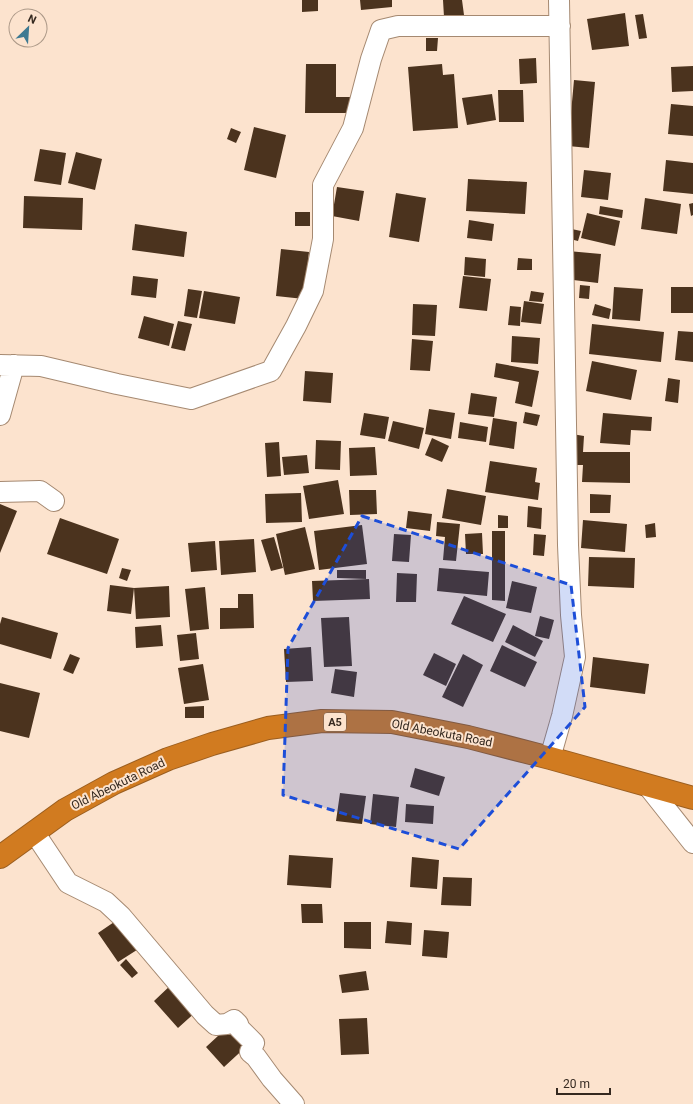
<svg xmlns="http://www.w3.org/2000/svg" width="693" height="1104" font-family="Roboto,sans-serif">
<rect width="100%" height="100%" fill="#fce3ce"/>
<path fill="#4b331e" d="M 302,0 L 318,0 L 318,11 L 302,12 Z
M 360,0 L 392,0 L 392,7 L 361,10 Z
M 443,0 L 462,0 L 464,15 L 444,17 Z
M 625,13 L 629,46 L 592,50 L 587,19 Z
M 643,14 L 647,38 L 639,39 L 635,15 Z
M 426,38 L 438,38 L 437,51 L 426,51 Z
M 536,58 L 537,83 L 520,84 L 519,59 Z
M 306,64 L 336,64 L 336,97 L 351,97 L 351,113 L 305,113 Z
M 442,64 L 443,75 L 454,74 L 458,128 L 413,131 L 408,67 Z
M 693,66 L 693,91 L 672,92 L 671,67 Z
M 574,80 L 595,82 L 589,148 L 568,146 Z
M 498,90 L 523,90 L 524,122 L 499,122 Z
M 492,94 L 496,120 L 467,125 L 462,98 Z
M 671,104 L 693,106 L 693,136 L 668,134 Z
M 254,127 L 286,135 L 276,178 L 244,170 Z
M 231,128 L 241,132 L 236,143 L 227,139 Z
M 40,149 L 66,153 L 61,185 L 34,181 Z
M 76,152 L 102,159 L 95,190 L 68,183 Z
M 666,160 L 693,163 L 693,194 L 663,191 Z
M 584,170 L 611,173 L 608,200 L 581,197 Z
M 468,179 L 527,182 L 525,214 L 466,211 Z
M 337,187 L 364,191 L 359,221 L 332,216 Z
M 396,193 L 426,198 L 419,242 L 389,237 Z
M 24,196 L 83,198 L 82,230 L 23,228 Z
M 645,198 L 681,204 L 677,234 L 641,229 Z
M 693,203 L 693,215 L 691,216 L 689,204 Z
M 600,206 L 623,210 L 622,218 L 599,214 Z
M 295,212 L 310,212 L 310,226 L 295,226 Z
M 587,213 L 620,221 L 615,246 L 581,238 Z
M 469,220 L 494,224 L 492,241 L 467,238 Z
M 135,224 L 187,232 L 184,257 L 132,250 Z
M 567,228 L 581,231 L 578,241 L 566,238 Z
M 281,249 L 309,252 L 304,299 L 276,296 Z
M 568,251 L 601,254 L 598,283 L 565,279 Z
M 465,257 L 486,259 L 485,277 L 464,275 Z
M 518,258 L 532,259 L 532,270 L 517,270 Z
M 133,276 L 158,279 L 156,298 L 131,295 Z
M 463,276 L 491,279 L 487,311 L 459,308 Z
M 580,285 L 590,286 L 589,299 L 579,298 Z
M 614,287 L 643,289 L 640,321 L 612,319 Z
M 671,287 L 693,287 L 693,313 L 671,313 Z
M 188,289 L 202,291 L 197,318 L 184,316 Z
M 204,291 L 240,297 L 235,324 L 199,318 Z
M 531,291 L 544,293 L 542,302 L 529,301 Z
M 524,301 L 544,304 L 541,324 L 521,322 Z
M 413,304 L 437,305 L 435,336 L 412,335 Z
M 595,304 L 611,309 L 609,319 L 592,315 Z
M 510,306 L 521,307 L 520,326 L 508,325 Z
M 144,316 L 174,324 L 169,346 L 138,338 Z
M 178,321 L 192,324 L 185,351 L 171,348 Z
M 592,324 L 664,332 L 661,362 L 589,354 Z
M 678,331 L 693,332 L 693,362 L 675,360 Z
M 512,336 L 540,338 L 538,364 L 511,362 Z
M 412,339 L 433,341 L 430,371 L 410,370 Z
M 592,361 L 637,370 L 631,400 L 586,391 Z
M 496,363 L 539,371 L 532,407 L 515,403 L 519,382 L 494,377 Z
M 305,371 L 333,373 L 331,403 L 303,401 Z
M 668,378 L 680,380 L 678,403 L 665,401 Z
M 471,393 L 497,397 L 494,417 L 468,414 Z
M 429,409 L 455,413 L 451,439 L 425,434 Z
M 525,412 L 540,415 L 537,426 L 523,423 Z
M 364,413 L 389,417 L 385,439 L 360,435 Z
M 603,413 L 652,417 L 651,431 L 631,430 L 630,445 L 600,443 Z
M 493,418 L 517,422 L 514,449 L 489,445 Z
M 393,421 L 424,428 L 419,449 L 388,441 Z
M 460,422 L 488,427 L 486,442 L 458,438 Z
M 572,434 L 584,436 L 583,452 L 630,452 L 630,483 L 582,482 L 583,465 L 571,465 Z
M 432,438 L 449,446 L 442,462 L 425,455 Z
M 316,440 L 341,441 L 340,470 L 315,469 Z
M 279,442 L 281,476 L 267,477 L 265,443 Z
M 375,447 L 377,475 L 350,476 L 349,448 Z
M 307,455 L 309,473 L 284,475 L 282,457 Z
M 490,461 L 537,468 L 535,482 L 540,483 L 538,500 L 485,492 Z
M 338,480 L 344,514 L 309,519 L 303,486 Z
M 447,489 L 486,496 L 481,525 L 442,518 Z
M 349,490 L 376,490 L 377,514 L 350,515 Z
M 301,493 L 302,522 L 266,523 L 265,494 Z
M 590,494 L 611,495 L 610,513 L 590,513 Z
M 0,504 L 17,511 L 0,553 Z
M 528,506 L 542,508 L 541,529 L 527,527 Z
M 408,511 L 432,514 L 430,531 L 406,528 Z
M 498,515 L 508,516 L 508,528 L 498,528 Z
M 60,518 L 119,539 L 107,574 L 47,554 Z
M 583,520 L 627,524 L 625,552 L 581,548 Z
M 437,522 L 460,524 L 456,561 L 443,560 L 445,537 L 436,536 Z
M 655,523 L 656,537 L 646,538 L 645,525 Z
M 362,525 L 367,564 L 319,570 L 314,531 Z
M 305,527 L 315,569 L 285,575 L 276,534 Z
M 492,531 L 505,531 L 505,601 L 492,600 Z
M 482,533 L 483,554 L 466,554 L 465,534 Z
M 394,534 L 411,535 L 409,562 L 392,561 Z
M 534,534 L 546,535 L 544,556 L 533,555 Z
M 274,537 L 283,568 L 271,571 L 261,540 Z
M 254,539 L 256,572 L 221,575 L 219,541 Z
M 215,541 L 217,570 L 191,572 L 188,543 Z
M 589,557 L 635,558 L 634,588 L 588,586 Z
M 122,568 L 131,570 L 127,581 L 119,578 Z
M 439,568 L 489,572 L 487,596 L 437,591 Z
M 337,570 L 366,570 L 366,579 L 337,578 Z
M 397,573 L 417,574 L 416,602 L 396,602 Z
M 369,579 L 370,599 L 313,601 L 312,581 Z
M 512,581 L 537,587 L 531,613 L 506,608 Z
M 110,585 L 134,588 L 131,614 L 107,611 Z
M 169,586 L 170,617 L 136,619 L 134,588 Z
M 205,587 L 209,629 L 190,631 L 185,589 Z
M 238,594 L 253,594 L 254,628 L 220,629 L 220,608 L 238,608 Z
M 464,596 L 506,614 L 493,642 L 451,624 Z
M 540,616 L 554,620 L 549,639 L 535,636 Z
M 2,617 L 58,633 L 51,659 L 0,644 L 0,624 Z
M 349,617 L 352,666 L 324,667 L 321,618 Z
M 161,625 L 163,646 L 136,648 L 135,627 Z
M 513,625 L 543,641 L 535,657 L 505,642 Z
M 196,633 L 199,659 L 180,661 L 177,635 Z
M 502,645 L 537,662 L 525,687 L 490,671 Z
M 311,647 L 313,681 L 286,682 L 284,649 Z
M 434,653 L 456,664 L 446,686 L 423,675 Z
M 70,654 L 80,658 L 73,674 L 63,670 Z
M 463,654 L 483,665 L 463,707 L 442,697 Z
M 593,657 L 649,664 L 645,694 L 590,687 Z
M 203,664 L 209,700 L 184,704 L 178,668 Z
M 335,669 L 357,672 L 354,697 L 331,693 Z
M 0,683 L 40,693 L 29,738 L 0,731 Z
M 204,706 L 204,718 L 185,718 L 185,707 Z
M 415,768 L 445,777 L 439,796 L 410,787 Z
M 340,793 L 366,796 L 362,824 L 336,821 Z
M 373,794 L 399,797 L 396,827 L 370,824 Z
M 406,804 L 434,806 L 433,824 L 405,822 Z
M 289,855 L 333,858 L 331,888 L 287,885 Z
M 412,857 L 439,860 L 437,889 L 410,887 Z
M 443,877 L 472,878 L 471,906 L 441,905 Z
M 301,904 L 322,904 L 323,923 L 302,923 Z
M 120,918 L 140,948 L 118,962 L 98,933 Z
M 387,921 L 412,923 L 411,945 L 385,943 Z
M 344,922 L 371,922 L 371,949 L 344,948 Z
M 424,930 L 449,932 L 447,958 L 422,956 Z
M 126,959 L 138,973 L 132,978 L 120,965 Z
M 366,971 L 369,990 L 342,993 L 339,975 Z
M 173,983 L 198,1010 L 178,1028 L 154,1001 Z
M 367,1018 L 369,1054 L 341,1055 L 339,1019 Z
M 231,1024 L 249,1044 L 224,1067 L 206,1047 Z"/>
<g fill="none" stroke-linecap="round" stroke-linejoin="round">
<g stroke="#a58971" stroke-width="22">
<path id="street" d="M 0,365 L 41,366 L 117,384 L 191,399 L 271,371 L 296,326 L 313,291 L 323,239 L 323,185 L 353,128 L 371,59 L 381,30 L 398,26 L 560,26
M 0,415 L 14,365
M 0,492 L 40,491 L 54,501
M 550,758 L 562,716 L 575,657 L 571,615 L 568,545 L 559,0
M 647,785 L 693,843
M 34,832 L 68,883 L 106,902 L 121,916 L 205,1015 L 216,1025 L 227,1024 L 234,1020 L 238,1024 L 239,1028 L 254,1043 L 250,1052 L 256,1057 L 272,1079 L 294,1104"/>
</g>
<g stroke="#9a5e20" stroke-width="24">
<path id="highway" d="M 0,857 L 65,810 L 114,783 L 168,759 L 212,744 L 268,728 L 322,721 L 392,722 L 468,737 L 550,758 L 693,798"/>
</g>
<use href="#street" stroke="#fff" stroke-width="20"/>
<use href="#highway" stroke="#d17b20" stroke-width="22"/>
</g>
<path fill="#1d4ed8" fill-opacity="0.2" stroke="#1d4ed8" stroke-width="3" stroke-dasharray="8 5" stroke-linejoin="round" d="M 362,516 L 571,585 L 585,707 L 459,849 L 283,795 L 288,648 Z"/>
<g text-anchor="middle" stroke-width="4" stroke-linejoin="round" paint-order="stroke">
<rect fill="#fce3ce" stroke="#716154" stroke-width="1" x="324" y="713" width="22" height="18" rx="3"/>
<g font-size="11" font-weight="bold" fill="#352920">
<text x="335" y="726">A5</text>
</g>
<g font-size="12" fill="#352920" stroke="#fce3ce">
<text transform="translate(442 733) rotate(11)" y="4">Old Abeokuta Road</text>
<text transform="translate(118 784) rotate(-26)" y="4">Old Abeokuta Road</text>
</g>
</g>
<g transform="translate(28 28) rotate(25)"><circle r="19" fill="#fce3ce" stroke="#ac9988"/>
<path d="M0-3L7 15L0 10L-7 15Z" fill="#3f7a92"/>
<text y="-6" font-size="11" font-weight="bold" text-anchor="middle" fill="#352920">N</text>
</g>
<path d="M557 1088v6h53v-6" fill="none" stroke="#352920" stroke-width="2"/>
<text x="563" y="1088" font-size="12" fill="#352920" stroke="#fce3ce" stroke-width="3" paint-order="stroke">20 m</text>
</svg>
